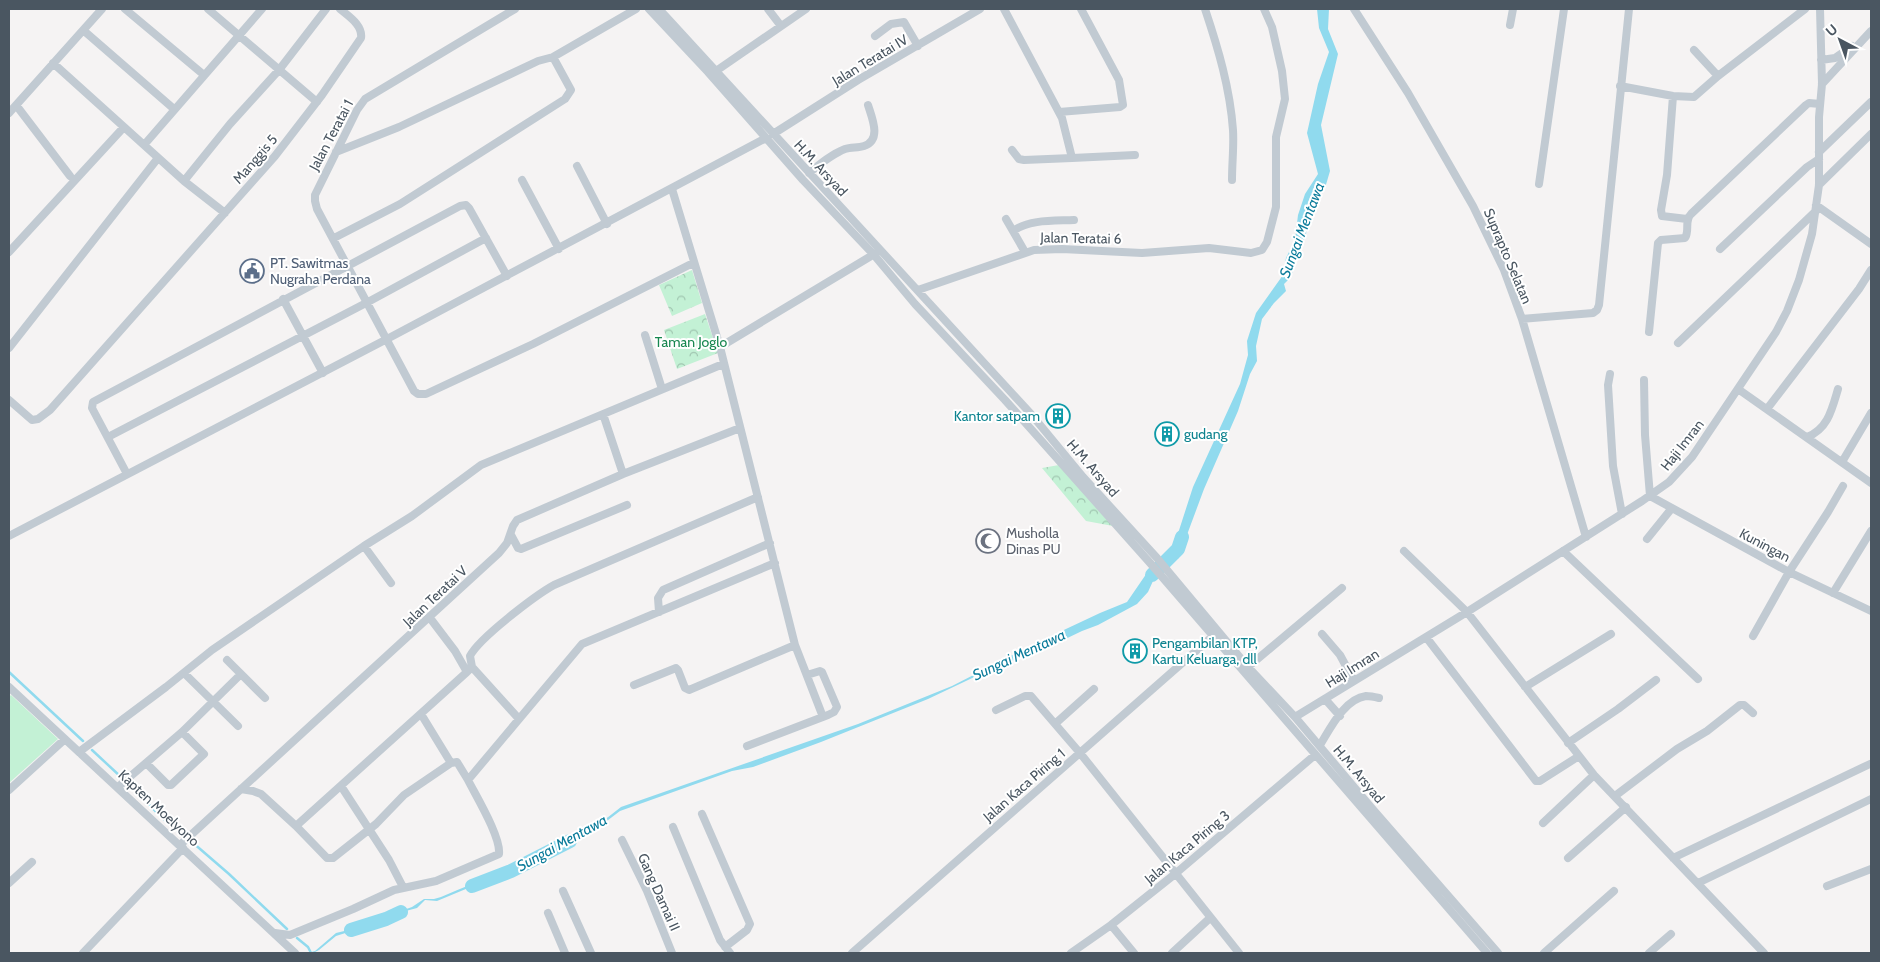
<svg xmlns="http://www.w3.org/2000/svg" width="1880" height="962" font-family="Cabin,sans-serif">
<defs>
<pattern id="forest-crowns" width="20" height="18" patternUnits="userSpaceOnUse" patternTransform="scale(1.25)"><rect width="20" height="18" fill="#c3f1d5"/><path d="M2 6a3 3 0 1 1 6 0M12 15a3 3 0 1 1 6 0" fill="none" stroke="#a0c6b0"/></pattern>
</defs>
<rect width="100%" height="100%" fill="#f5f3f3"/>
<path fill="url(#forest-crowns)" d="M 692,270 L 702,303 L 672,316 L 659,285 Z
M 705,314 L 718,353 L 677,369 L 664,330 Z
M 1059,465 L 1113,526 L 1086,521 L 1042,468 Z"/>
<path fill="#c3f1d5" d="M 11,695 L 58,739 L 9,783 L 9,697 Z"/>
<path fill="#90daee" d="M 1317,9 L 1329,9 L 1328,29 L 1338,54 L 1321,125 L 1330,171 L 1325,188 L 1307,221 L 1306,235 L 1298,253 L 1291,277 L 1284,284 L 1286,291 L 1274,303 L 1262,319 L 1256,346 L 1257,361 L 1250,374 L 1238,411 L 1204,489 L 1178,559 L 1172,552 L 1193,487 L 1240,384 L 1248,355 L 1247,341 L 1256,313 L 1283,275 L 1286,258 L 1295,240 L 1298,215 L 1305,194 L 1318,174 L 1307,133 L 1318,84 L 1329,52 L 1319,28 Z
M 1151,567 L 1158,576 L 1153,581 L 1148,592 L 1137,604 L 1098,625 L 1082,631 L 1057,643 L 987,671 L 928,699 L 821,742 L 753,767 L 732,771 L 620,811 L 591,833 L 517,869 L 512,874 L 497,876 L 437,901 L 425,900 L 417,908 L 402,912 L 380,922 L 336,936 L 319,950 L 313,953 L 308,953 L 315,951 L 336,933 L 369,925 L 385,920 L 392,914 L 412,907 L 424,899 L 434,899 L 441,897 C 502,871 569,850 621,807 L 858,724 L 952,686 L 1034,644 L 1100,613 L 1127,602 Z"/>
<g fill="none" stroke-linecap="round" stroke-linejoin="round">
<path stroke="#90daee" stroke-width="2.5" d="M 9,672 L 83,741
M 92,750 L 121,777
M 130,785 L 160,816 L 183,835
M 192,842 L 229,874 L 287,929
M 297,938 L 308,947 L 311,953"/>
<path stroke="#90daee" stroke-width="14" d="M 1152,575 L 1178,549 L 1182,537
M 472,886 L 511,871 L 570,841
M 351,930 L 386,919 L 401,912"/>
<path stroke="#c1cad2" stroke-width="8" d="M 125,9 L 204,75
M 208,9 L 317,102
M 515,9 L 365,99 L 357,110 L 315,195 L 315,201 L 317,209 L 414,391 L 418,394 L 426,394 L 533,344 L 693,263
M 649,9 L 708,72 L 803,180 L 874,255 L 915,304 L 1005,400 L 1151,564 L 1487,953
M 659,9 L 1031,414 L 1083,477 L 1157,558 L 1248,667 L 1295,717 L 1370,806 L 1498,953
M 768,9 L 781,26
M 1004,9 L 1062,118 L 1072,158 L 1135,155
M 1205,9 C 1218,48 1230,88 1233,130 C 1234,146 1232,163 1232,180
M 1354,9 L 1408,93 L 1473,206 L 1504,270 L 1522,319 L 1586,537
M 1510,25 L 1513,9
M 83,30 L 174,109
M 875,36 L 891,24 L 904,22 L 918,46
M 1694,50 L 1718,76
M 1821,60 L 1835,58 L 1852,46
M 53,63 L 144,145 L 262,9
M 716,71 L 806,9
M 1822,84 L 1871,31
M 1620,86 L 1673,96 L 1694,97 L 1718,76 L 1805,9
M 1673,96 L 1667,175 L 1661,210 L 1662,216 L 1687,219
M 16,105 L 70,176
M 1059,112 L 1120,107 L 1123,105 L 1119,80 L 1081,9
M 9,113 L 102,9
M 773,134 L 858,80 L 980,9
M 144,145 L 184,181 L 225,213
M 1012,150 L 1019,159 L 1024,160 L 1072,158
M 336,152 L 399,127 L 538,61 L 553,57 L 636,9
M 1819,152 L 1871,102
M 577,166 L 607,224
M 809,173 C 820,164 832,154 845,149 C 851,147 858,148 864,146 C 882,140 872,118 868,105
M 522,180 L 559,249
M 184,181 L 230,124 L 279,70 L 326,9
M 1539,184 L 1564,9
M 1819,185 L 1871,134
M 672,189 L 720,347
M 1816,205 L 1871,244
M 1006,219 L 1025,252
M 1013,231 C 1030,219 1055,221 1074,220
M 334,238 L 400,204 L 565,99 L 571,90 L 553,57
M 1720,249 L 1807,167 L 1819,159
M 9,252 L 124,127
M 918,290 L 1034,250 L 1062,249 L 1142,253 L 1209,248 L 1251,253 L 1262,250 L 1267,242 L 1276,207 L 1276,137 L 1285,99 L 1282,71 L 1272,27 L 1264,9
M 283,299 L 323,373
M 1522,319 L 1593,313 L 1597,310 L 1599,305 L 1629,9
M 1649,332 L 1658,243 L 1661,240 L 1685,238 C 1690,230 1684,221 1691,214 L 1806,105 L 1809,103 L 1820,104
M 645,335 L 662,389
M 1678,343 L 1816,211
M 9,348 L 158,158
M 1610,374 L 1608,385 L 1613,466 L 1622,514
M 1644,380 L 1645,435 L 1650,496 L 1789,572 L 1871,611
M 1738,389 L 1871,483
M 9,400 L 32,420 L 38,419 L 50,410 L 275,156 L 322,95 L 361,38 C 363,25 348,16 340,9
M 1767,409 L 1859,289 L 1871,270
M 603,414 L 623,474
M 108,437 L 368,302 L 486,238
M 1807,437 C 1828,429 1832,409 1838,389
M 1842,462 L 1871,413
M 127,474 L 92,408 L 93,402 L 460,206 L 466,205 L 469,208 L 507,276
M 511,535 L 518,548 L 521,549 L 627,505
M 9,536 L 387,339 L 766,138
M 1647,539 L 1672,508
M 364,546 L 391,583
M 1404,551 L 1467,612 L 1594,775 L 1764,953
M 1563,551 L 1698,679
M 1833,593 L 1871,531
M 659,612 L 658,598 L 663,590 L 770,543
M 430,618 L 455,651 L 467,672
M 1322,634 L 1340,655 L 1354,681
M 1753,636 L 1789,572 L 1828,512 L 1843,486
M 1426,637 L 1536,781 L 1540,781 L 1579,756
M 227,660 L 265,698
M 472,667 L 519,719
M 1248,667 L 1342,588
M 184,673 L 238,726
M 634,685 L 676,668 L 678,670 L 685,688 L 689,690 L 795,645
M 9,687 L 295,953
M 1525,687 L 1611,634
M 1325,699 L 1340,716
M 996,710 L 1025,696 L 1031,696 L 1080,753 L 1239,953
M 421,714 L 451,763
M 823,717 L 795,645 L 720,347 L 876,253
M 1295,717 L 1467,612 L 1642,501 L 1669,482 L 1692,457 L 1776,332 L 1787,311 L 1799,280 L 1812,234 L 1819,185 L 1819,117 L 1822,84 L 1820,9
M 1056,723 L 1094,689
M 1568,743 L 1618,709 L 1656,680
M 1320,745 C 1330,729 1344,699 1366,696 C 1370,696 1375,697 1379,698
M 747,746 L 828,715 L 834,712 L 837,707 L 822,672 L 820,671 L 807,675
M 79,752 L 166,687 L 212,650 L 364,546 L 412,516 L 481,465 L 723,364
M 146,763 L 168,785 L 171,785 L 204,754 L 182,732
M 341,786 L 389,860 L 403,887
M 118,787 L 182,732 L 241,674
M 241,789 L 253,791 L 261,794 L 296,826 L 467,672 L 472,667 L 470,656 C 479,638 536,595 554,585 L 758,497
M 9,790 L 65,739
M 1615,796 L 1677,749 L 1707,731 L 1740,705 L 1744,705 L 1753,713
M 702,814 L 750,924 L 747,930 L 725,947
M 1543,823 L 1594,775
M 296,826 L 327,858 L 333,858 L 376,824 L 404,795 L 451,763 L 457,762 L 468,780 L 582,644 L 775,563
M 673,827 L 720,940 L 730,953
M 622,840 L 647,891 L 672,953
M 180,845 L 499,553 L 507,543 L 513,526 L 517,520 L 623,474 L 740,428
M 1568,858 L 1626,807
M 1673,858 L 1870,764
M 9,883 L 32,862
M 1698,883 L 1871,799
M 1827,886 L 1871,869
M 563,891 L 591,953
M 548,913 L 565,953
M 1111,925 L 1134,953
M 275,933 L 290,935 L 353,909 L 394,890 L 436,881 L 499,854 C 501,837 476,796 468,780
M 83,953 L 183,848
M 852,953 L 1213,636
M 1071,953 L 1111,925 L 1175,874 L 1315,755
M 1172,953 L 1210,918
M 1544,953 L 1614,891
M 1649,953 L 1671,934"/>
</g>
<defs>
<g id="civic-ring" transform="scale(1.25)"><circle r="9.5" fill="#fff" stroke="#5c6f8a" stroke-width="1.5"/><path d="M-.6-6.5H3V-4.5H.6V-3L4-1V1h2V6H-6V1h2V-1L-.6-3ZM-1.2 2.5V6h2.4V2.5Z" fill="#5c6f8a"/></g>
<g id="building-ring" transform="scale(1.25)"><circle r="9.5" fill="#fff" stroke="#0f9aa8" stroke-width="1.5"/><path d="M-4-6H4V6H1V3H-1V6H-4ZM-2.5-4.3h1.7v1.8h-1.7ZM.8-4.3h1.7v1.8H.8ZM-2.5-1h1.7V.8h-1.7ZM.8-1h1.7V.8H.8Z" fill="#0f9aa8"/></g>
<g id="mosque-ring" transform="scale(1.25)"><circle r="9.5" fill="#fff" stroke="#6b7280" stroke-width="1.5"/><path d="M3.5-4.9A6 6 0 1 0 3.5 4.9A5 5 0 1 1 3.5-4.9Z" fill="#6b7280"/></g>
</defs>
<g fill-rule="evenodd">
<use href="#civic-ring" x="252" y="271"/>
<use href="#building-ring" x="1058" y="416"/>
<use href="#building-ring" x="1167" y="434"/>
<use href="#mosque-ring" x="988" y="541"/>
<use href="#building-ring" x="1135" y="651"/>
</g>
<g text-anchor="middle" stroke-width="4" stroke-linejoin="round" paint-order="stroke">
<g font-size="14" fill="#4a5661" stroke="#fff">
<text transform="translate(870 60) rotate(-31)" y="5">Jalan Teratai IV</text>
<text transform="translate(331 135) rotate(-62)" y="5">Jalan Teratai 1</text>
<text transform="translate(255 159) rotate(-49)" y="5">Manggis 5</text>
<text transform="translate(821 168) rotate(47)" y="5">H.M. Arsyad</text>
<text transform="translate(1081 238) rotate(1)" y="5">Jalan Teratai 6</text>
<text transform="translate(1508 256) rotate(67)" y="5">Suprapto Selatan</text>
<text transform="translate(1682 445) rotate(-52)" y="5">Haji Imran</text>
<text transform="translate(1093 468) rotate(49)" y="5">H.M. Arsyad</text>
<text transform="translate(1765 545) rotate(28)" y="5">Kuningan</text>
<text transform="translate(435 596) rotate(-43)" y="5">Jalan Teratai V</text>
<text transform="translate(1352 668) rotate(-32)" y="5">Haji Imran</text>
<text transform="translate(1359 774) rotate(50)" y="5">H.M. Arsyad</text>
<text transform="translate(1024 785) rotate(-41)" y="5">Jalan Kaca Piring 1</text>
<text transform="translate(159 808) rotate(43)" y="5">Kapten Moelyono</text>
<text transform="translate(1187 847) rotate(-40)" y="5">Jalan Kaca Piring 3</text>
<text transform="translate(659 892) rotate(66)" y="5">Gang Damai II</text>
</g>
<g font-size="14" fill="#4e5e75" stroke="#fff" text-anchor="start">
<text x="270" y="268">PT. Sawitmas<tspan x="270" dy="16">Nugraha Perdana</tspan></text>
</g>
<g font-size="14" fill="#17864f" stroke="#fff">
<text x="691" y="347">Taman Joglo</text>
</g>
<g font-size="14" fill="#0d838f" stroke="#fff" text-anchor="start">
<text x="1040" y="421" text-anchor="end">Kantor satpam</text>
<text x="1184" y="439">gudang</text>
<text x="1152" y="648">Pengambilan KTP,<tspan x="1152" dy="16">Kartu Keluarga, dll</tspan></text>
</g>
<g font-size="14" fill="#5b616d" stroke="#fff" text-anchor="start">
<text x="1006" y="538">Musholla<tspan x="1006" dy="16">Dinas PU</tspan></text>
</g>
<g font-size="15" font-style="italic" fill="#0c7c9b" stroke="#fff">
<text transform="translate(1302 230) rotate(-69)" y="5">Sungai Mentawa</text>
<text transform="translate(1019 655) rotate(-25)" y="5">Sungai Mentawa</text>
<text transform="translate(562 843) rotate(-29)" y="5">Sungai Mentawa</text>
</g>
</g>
<rect width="1880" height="962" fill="none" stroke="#4a5661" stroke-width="20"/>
<g transform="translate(1840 40) rotate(319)" stroke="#ffffff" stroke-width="4" paint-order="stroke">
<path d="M0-4L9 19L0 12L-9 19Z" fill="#4a5661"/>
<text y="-8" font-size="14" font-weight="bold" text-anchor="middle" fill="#4a5661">U</text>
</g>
</svg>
